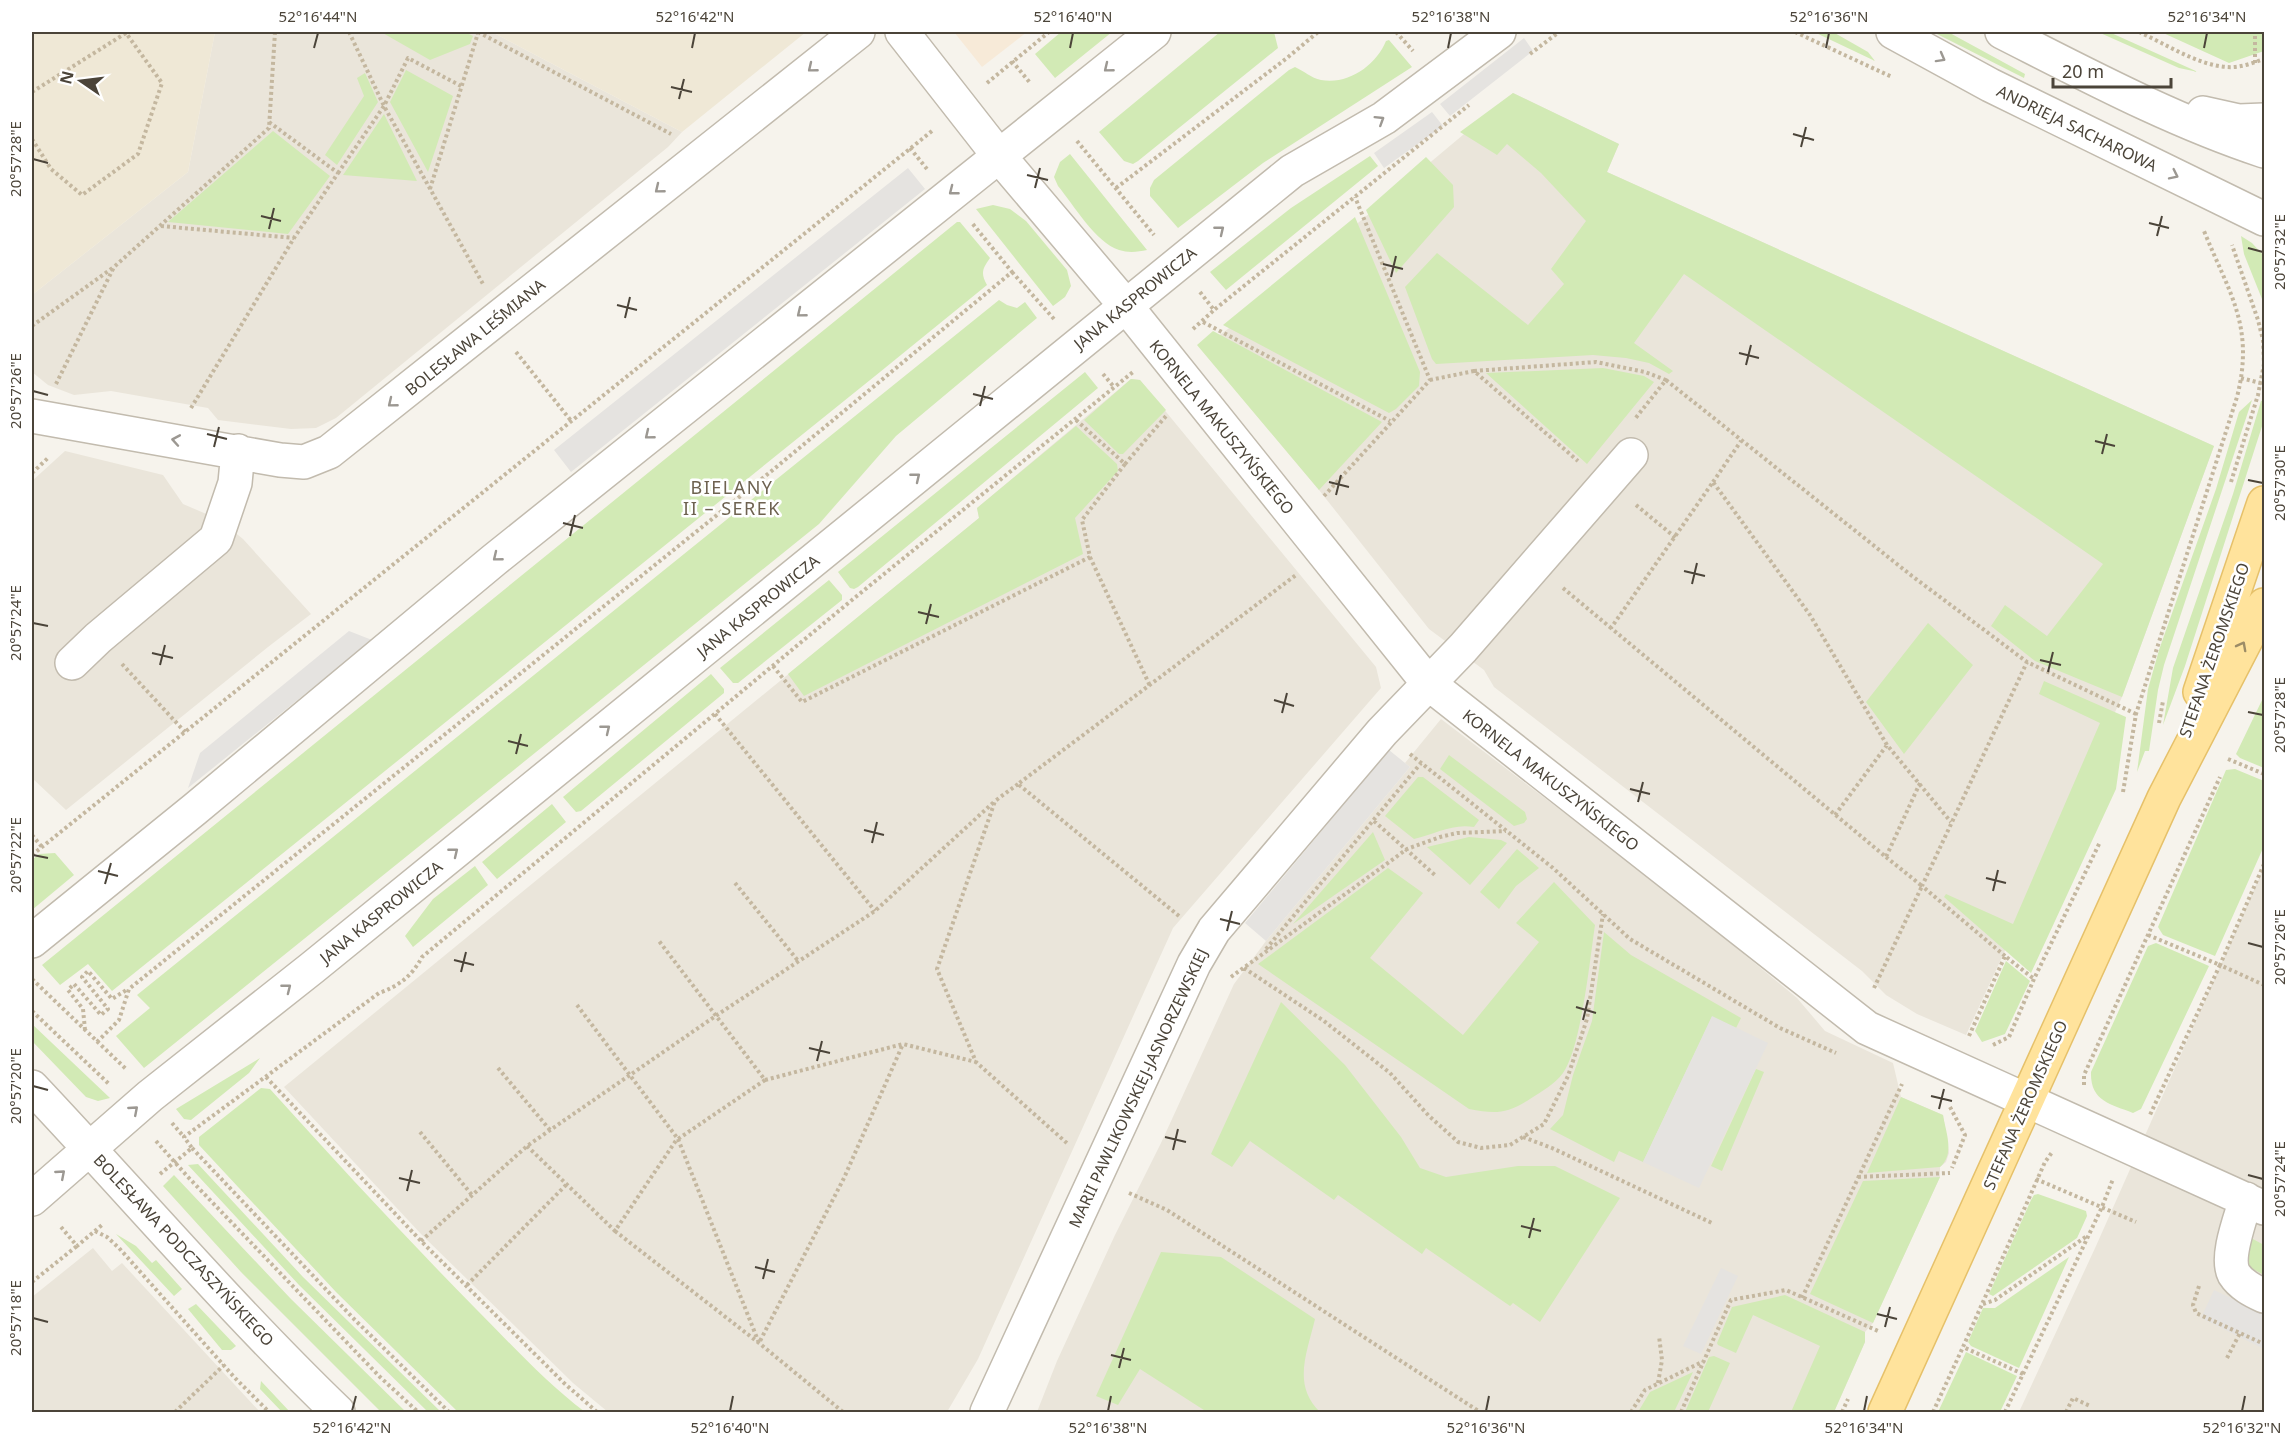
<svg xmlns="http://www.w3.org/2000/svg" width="2296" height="1444" font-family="'Noto Sans',sans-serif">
<rect width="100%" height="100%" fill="#f6f3ec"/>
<path fill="#eae5da" d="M 215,32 L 492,32 L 682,132 L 668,147 L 336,418 L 316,428 L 291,429 L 218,420 L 208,408 L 111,391 L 74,395 L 48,385 L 32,372 L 32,295 L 188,172 Z
M 1513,93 L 1619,144 L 1607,172 L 2214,446 L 2122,697 L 1966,1035 L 1917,1014 L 1886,995 L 1862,971 L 1494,687 L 1484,670 L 1429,629 L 1319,490 L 1201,349 L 1260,305 Z
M 1131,379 L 1140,380 L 1148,390 L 1376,667 L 1381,688 L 1173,928 L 978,1359 L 947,1412 L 608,1412 L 573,1383 L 421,1234 L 284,1087 L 979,518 L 977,508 Z
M 65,451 L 163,475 L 183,504 L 218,519 L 243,539 L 311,614 L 268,647 L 66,810 L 32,778 L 32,481 Z
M 1441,719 L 1675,897 L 1797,998 L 1825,1031 L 1893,1063 L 1901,1097 L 1943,1115 L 1949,1153 L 1946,1162 L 1940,1167 L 1940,1177 L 1873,1323 L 1865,1332 L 1865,1342 L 1834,1412 L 1037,1412 L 1057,1361 L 1115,1235 L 1161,1143 L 1234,984 L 1266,941 L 1410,767 L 1405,763 Z
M 2264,867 L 2264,1412 L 2019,1412 L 2096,1246 Z
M 93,1248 L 112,1271 L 122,1263 L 260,1412 L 32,1412 L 32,1297 Z"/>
<path fill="#f7ead8" d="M 954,32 L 1027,32 L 982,67 Z"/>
<path fill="#efe8d6" d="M 32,32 L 215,32 L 188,172 L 32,295 Z
M 492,32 L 806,32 L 682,132 Z"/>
<path fill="#d2eab5" d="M 381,32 L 465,32 L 473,36 L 470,44 L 430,60 Z
M 1061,32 L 1112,32 L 1055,78 L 1035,54 Z
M 1220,32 L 1274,32 L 1278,48 L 1138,161 L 1133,164 L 1124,161 L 1099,132 Z
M 1814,32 L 1833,32 L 1868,52 L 1875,61 Z
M 1933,32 L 1948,32 L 2025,74 L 2024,78 Z
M 2098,32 L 2109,32 L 2198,72 L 2179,68 Z
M 2161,32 L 2264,32 L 2264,51 L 2229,63 Z
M 1389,40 L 1412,67 L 1263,163 L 1178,228 L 1150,196 L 1150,188 L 1154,180 L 1289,70 L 1295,67 C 1304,71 1311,78 1321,80 C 1349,85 1376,65 1386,41 Z
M 406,70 L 453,96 L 428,172 L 390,102 Z
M 365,73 L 378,102 L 337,165 L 325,155 L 364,96 L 357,78 Z
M 1513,93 L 1619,144 L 1607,172 L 2214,446 L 2122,697 L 2035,661 L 1991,626 L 2005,605 L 2047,636 L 2103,564 L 1684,274 L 1634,343 L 1673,371 L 1669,374 L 1649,363 L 1626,358 L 1593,355 L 1436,364 L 1432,359 L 1405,287 L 1437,253 L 1528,325 L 1564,284 L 1551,269 L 1586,221 L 1541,173 L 1507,144 L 1497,155 L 1460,132 Z
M 384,114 L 417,181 L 343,175 Z
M 273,131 L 330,176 L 288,234 L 168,222 Z
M 1070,154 L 1147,250 C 1138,252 1128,253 1119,250 C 1096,243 1073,204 1058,186 L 1054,177 L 1060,162 Z
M 1370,156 L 1378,166 L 1226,290 L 1210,272 L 1291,208 Z
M 1426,157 L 1453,185 L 1454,207 L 1396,273 L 1366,210 Z
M 993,205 L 1010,209 L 1026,221 L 1067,270 L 1071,286 L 1065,297 L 1053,306 L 976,209 Z
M 1355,217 L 1420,372 L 1419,386 L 1396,409 L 1389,413 L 1223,325 Z
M 957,222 L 960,222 L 990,258 C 983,268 980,273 987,285 L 880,372 L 112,991 L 88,964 L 60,985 L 42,965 Z
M 2241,236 L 2252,243 L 2264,256 L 2264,304 L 2244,254 Z
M 999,300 L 1007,305 L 1017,308 L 1025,302 L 1037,318 L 896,436 L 819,524 L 144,1068 L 116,1036 L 150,1008 L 137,995 Z
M 1213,331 L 1382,422 L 1319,490 L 1197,345 Z
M 1603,368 L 1644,376 L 1654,382 L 1587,464 L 1486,373 Z
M 1085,372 L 1098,388 L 858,587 L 854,589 L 850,588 L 838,572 Z
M 1131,379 L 1140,380 L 1166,410 L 1123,454 L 1119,454 L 1084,420 Z
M 2252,400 L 2164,665 L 2158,690 L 2149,751 L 2145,751 L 2137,772 L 2148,689 L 2159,650 L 2216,489 L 2239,412 Z
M 2264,400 L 2264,420 L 2185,666 L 2163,725 L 2173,668 L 2233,494 L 2261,401 Z
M 1076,426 L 1117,464 L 1118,471 L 1075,518 L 1083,554 L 804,696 L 788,674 L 979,518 L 977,508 Z
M 829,580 L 842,595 L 842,600 L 738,683 L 733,683 L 720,668 Z
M 1928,623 L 1973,665 L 1904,754 L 1866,702 Z
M 711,674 L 724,689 L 724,693 L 581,811 L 576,812 L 563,797 Z
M 2044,681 L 2126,717 L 2116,789 L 2031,973 L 1944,897 L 1946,894 L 2013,924 L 2100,723 L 2039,694 Z
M 2264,696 L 2264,768 L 2240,758 L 2236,754 Z
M 1449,755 L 1525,812 L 1527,819 L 1524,823 L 1514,826 L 1440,769 Z
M 2235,769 L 2264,781 L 2264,846 L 2215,956 L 2163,935 L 2158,927 L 2226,770 Z
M 1418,777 L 1423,777 L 1479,820 L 1474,827 C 1453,823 1435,834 1414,839 L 1385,816 Z
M 552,804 L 566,822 L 497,879 L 482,862 Z
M 1373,832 L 1385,860 L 1293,924 Z
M 1469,837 L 1501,840 L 1507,843 L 1470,885 L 1427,847 Z
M 1517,849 L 1539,868 L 1516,886 L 1499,909 L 1480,892 Z
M 55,853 L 74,875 L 32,910 L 32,860 L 39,854 Z
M 475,866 L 488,885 L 413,947 L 405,936 L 433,899 Z
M 1388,868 L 1423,893 L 1370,958 L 1463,1035 L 1539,942 L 1516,923 L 1554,882 L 1595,925 C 1590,959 1581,1048 1563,1073 C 1555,1084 1541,1092 1530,1099 C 1506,1114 1496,1114 1469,1109 L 1258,964 Z
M 1604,932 L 1631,955 L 1741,1018 L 1736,1028 L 1712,1017 L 1643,1162 L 1619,1151 L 1614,1162 L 1550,1129 L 1563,1115 L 1573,1075 L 1592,1021 Z
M 2156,943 L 2209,966 L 2141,1109 L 2133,1113 C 2110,1104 2090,1101 2091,1072 L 2148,946 Z
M 2006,961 L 2030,981 L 2005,1034 L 1982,1042 L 1975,1031 Z
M 1281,1002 L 1345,1065 L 1401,1137 L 1420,1168 L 1446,1177 L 1518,1166 L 1555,1166 L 1620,1198 L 1540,1322 L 1513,1303 L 1510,1306 L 1426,1248 L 1422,1254 L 1338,1195 L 1334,1200 L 1250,1141 L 1232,1167 L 1211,1154 Z
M 32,1024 L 110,1098 L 98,1101 L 86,1097 L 32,1041 Z
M 260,1058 L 249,1073 L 191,1120 L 184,1119 L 176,1109 Z
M 1756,1069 L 1764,1072 L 1722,1171 L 1711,1166 Z
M 261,1088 L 270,1089 C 337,1163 405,1237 476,1309 C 511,1344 545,1382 585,1412 L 458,1412 L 336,1292 L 199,1145 L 199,1137 Z
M 1901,1097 L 1943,1115 C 1946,1133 1955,1154 1940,1167 L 1867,1173 Z
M 198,1164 L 303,1277 L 441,1412 L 428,1412 L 299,1285 L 188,1165 Z
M 174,1175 L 291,1299 L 406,1412 L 381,1412 L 241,1272 L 163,1186 Z
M 1940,1177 L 1873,1323 L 1810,1294 L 1863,1181 Z
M 2038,1194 L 2086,1211 L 2087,1216 L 2077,1238 L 1993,1296 L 1989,1294 L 2031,1200 L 2034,1195 Z
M 116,1234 L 136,1246 L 152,1263 L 156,1260 L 182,1289 L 174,1296 Z
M 2251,1238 L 2264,1245 L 2264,1275 L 2249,1267 L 2245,1258 Z
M 1161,1252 L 1221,1257 L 1315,1319 C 1307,1353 1292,1385 1320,1412 L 1207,1412 L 1140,1369 L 1118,1405 L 1096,1396 Z
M 2069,1257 L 2019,1368 L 1971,1346 L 1968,1342 L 1983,1308 L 1995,1308 Z
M 1785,1295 L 1865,1332 L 1865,1342 L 1834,1412 L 1791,1412 L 1820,1346 L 1753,1315 L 1736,1353 L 1718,1345 L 1717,1343 L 1732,1307 Z
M 196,1304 L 236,1346 L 231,1350 L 222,1350 L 188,1309 Z
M 1966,1352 L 2017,1376 L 2000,1412 L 1938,1412 Z
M 1714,1356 L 1730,1363 L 1708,1412 L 1685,1412 L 1709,1357 Z
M 1693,1372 L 1674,1412 L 1638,1412 L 1650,1392 Z
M 261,1381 L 290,1412 L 282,1412 L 260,1389 Z"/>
<path fill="#e5e3e0" d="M 1524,38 L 1533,51 L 1450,116 L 1440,104 Z
M 1432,112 L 1443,126 L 1384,168 L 1374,153 Z
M 908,168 L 925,189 L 571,472 L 554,450 Z
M 349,631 L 372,640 L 188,788 L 200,753 Z
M 1389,750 L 1410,767 L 1266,941 L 1245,923 Z
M 1712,1016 L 1768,1043 L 1699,1188 L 1643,1162 Z
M 1721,1268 L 1738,1276 L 1701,1354 L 1683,1346 Z
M 2214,1290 L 2264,1314 L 2264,1349 L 2201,1318 Z"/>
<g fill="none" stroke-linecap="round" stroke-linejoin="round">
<g stroke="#c2bbae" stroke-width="36">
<path id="minor" d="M 902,32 L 999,156 L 1126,306 L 1428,683 L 1867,1028 L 2264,1208
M 1893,32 L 1990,85 L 2264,219
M 2002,32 C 2087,75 2173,121 2264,151
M 2203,113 L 2239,121 L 2264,120
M 32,416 L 280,460 L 304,462 L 329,452 L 858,32
M 72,663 L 98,638 L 216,539 L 235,483 L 238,451
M 32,941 L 195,809 L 494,560 L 1154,32
M 32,1087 C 134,1195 231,1309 338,1412
M 32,1199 L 150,1096 L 312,968 L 1292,171 L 1384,118 L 1499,32
M 2246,1199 C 2241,1217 2225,1257 2234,1274 C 2241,1285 2253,1291 2264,1296
M 987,1412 L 1194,964 L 1214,930 L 1382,732 L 1463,648 L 1631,455"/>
</g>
<g stroke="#e6c16a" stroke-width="36">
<path id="major" d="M 2200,692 L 2264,503
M 1885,1412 L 2164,798 L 2264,605"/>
</g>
<path stroke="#c4b79f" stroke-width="4" stroke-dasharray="3 3" stroke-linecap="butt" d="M 349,32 L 384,106 L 483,284
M 478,32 L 671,134
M 1396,32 L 1413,51
M 1795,32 L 1892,77
M 2139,32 C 2166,44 2197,65 2227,67 C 2240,68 2253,63 2264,59
M 1530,54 L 1559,32
M 1012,61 L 1031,84
M 2255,63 L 2255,32
M 987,83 L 1049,32
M 32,92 L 126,33 L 162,83 L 138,154 L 82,195 L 51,169 L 32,139
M 1077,141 L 1154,235
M 910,148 L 927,169
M 338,173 L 384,106 L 408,58 L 461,86
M 1116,188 L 1287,58 L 1318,32
M 430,189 L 478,33 L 475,32
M 161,226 L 294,238
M 1012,272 L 1054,319
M 1200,292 L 1214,310 L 1469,105
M 1203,322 L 1390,421
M 32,326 L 114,267
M 1193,329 L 1214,310
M 516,352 L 572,422
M 1474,371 L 1596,362 L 1645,372 L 1666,380 L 1634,420
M 1103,374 L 1114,387
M 2241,378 L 2264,384
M 1430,380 L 1474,371 L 1578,461
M 1666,380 L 1912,576 L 2027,662 L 2136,714
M 56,384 L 114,267 L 269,128 L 275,32
M 191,408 L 294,238 L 338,173 L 269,122
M 1125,464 L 1166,416
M 32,473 L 49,457
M 1713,482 L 1741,441
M 2231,482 L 2258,395 L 2264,364 L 2263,340 L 2258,320 L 2232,245
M 1324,496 L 1430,380 L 1355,197
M 1636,505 L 1676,538
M 1090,557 L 1150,686
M 1563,588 L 1611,628
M 122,664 L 185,732
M 773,666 L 802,702 L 1090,557 L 1082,520 L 1125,464 L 1075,419
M 715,714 L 875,911
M 2159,723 L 2163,701
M 1410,754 L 1553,868 L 1630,939 L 1780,1028 L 1836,1053
M 2228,759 L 2264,774
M 1920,783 L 1886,857 L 1611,628 L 1713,482 L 1810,615 L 1887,745 L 1951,822
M 1018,784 L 995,801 L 937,969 L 976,1062 L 1069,1145
M 2123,792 L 2136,714 L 2237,397 C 2255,326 2229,293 2204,231
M 1835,815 L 1887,745
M 1374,821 L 1436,876
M 32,835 L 42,847
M 32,855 L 932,131
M 2264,864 L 2220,965 L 2264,985
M 735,883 L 799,962
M 1179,916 L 1018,784 L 1296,575
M 2148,935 L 2220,965 L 2149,1117
M 1266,949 L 1421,763
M 2005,956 L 1922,886 L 2027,662
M 1244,968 L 1324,1021 L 1390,1073 L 1429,1116 L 1458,1142 L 1481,1148 L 1510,1145 L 1544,1124 L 1568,1076 L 1587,1019 L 1603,914
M 1231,977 L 1407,849 L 1440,837 L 1457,833 L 1506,831
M 32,979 L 126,1069
M 1874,988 L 1922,886 L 1886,857
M 577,1005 L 678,1139 L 765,1080 L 659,941
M 32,1011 L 109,1084
M 85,1030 L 83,1009 L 68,990 L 74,984 L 101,1015 L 108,1009 L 82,977 L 88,971 L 112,999 L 128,989
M 1969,1036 L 2005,956 L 2034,979
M 97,1042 L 119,1020 L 129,989 L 774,469 L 1012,272 L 972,223
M 1993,1045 L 2009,1037 L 2034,979 L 2100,842
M 498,1068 L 550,1130
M 266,1077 L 421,1241 L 564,1383 L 597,1412
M 765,1080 L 903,1044 L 976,1062
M 2084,1085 L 2084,1075 L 2220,777
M 1950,1107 L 1965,1135 L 1952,1168
M 172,1123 L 184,1137
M 420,1132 L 472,1195
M 1523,1137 L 1552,1148 L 1712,1223
M 678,1139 L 759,1343 L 844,1178 L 903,1044
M 156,1141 L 187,1176 L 380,1377 L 418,1412
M 527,1146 L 615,1231 L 677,1139
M 192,1148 L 354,1319 L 449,1412
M 160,1174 L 192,1148 L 184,1137 L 379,993 C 399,986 412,976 422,957 L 852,600 L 1133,372
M 1858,1177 L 1950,1173
M 2036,1179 L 2136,1222
M 1129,1193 L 1167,1210 L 1480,1412
M 61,1227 L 77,1246 L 102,1225
M 95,1231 L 107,1237 L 119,1248 L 235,1378 L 269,1412
M 615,1231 L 759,1343 L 843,1412
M 421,1241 L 527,1146 L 717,1015 L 875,911 L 995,801
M 32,1282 L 77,1246
M 467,1285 L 567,1184
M 2199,1286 L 2193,1305 L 2196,1313 L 2264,1344
M 1802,1298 L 1902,1084
M 1983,1304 L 1995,1300 L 2087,1236
M 2227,1358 L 2240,1333
M 2023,1374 L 1963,1347 L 2045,1162 L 2053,1151
M 1658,1383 L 1662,1360 L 1659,1336
M 175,1412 L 224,1365
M 1631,1412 L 1645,1390 L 1704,1361
M 1681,1412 L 1731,1300 L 1786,1290 L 1878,1331
M 1842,1412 L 1848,1399
M 1933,1412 L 1963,1347
M 2005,1412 L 2102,1207 L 2113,1179
M 2066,1412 L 2073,1398 L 2090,1406"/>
<use href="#minor" stroke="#fff" stroke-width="33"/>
<use href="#major" stroke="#ffe39c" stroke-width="33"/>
</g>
<defs><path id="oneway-chevron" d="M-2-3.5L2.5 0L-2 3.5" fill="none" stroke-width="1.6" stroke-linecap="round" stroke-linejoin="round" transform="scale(1.5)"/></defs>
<g stroke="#9c9892">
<use href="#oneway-chevron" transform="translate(1941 58) rotate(29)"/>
<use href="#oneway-chevron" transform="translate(812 68) rotate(141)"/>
<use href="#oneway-chevron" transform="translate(1108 68) rotate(141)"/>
<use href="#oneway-chevron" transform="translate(1380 120) rotate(-32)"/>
<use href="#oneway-chevron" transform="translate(2174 175) rotate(26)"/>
<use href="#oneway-chevron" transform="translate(659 189) rotate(141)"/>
<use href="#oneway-chevron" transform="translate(953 191) rotate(142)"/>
<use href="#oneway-chevron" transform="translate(1220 230) rotate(-39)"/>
<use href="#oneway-chevron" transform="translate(801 313) rotate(141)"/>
<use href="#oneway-chevron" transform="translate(392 403) rotate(141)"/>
<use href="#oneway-chevron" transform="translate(649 435) rotate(141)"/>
<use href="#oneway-chevron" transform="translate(176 440) rotate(-170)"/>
<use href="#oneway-chevron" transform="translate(916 477) rotate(-39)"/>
<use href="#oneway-chevron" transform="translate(497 557) rotate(141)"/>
<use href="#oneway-chevron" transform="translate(606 729) rotate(-39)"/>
<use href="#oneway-chevron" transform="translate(454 852) rotate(-39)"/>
<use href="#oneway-chevron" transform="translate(287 988) rotate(-38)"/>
<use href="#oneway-chevron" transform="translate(134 1110) rotate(-41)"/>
<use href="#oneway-chevron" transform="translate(61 1174) rotate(-41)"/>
</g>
<use stroke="#9c8c66" href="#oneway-chevron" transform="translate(2242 646) rotate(-62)"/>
<path fill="none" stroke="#4b4439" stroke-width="2" d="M 314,48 L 318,33M 692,48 L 695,33M 1070,48 L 1073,33M 1448,48 L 1451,33M 1826,48 L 1829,33M 2204,48 L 2207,33M 671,87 L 692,92M 679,99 L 684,79M 1793,134 L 1814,140M 1801,147 L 1806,127M 33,159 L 48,163M 1027,175 L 1048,180M 1035,188 L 1040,168M 261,216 L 281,221M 2149,223 L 2169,228M 269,229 L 274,208M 2157,236 L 2162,216M 2248,248 L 2263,252M 1383,264 L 1403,269M 1391,277 L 1396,256M 617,305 L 637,310M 625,318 L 630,297M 1739,353 L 1759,358M 1746,365 L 1751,345M 33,391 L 48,395M 973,394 L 993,399M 980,406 L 985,386M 207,434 L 227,439M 2095,441 L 2115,446M 214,447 L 219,427M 2102,454 L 2107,434M 2248,480 L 2263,483M 1329,482 L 1349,487M 1336,495 L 1341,475M 563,523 L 583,528M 570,536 L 575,515M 1684,571 L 1705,576M 1692,584 L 1697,563M 918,612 L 939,617M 33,623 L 48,626M 926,624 L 931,604M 152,653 L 173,658M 2040,660 L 2061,665M 160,665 L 165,645M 2048,672 L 2053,652M 1274,700 L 1294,706M 2248,712 L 2263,715M 1282,713 L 1287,693M 508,741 L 528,746M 516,754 L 521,734M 1630,789 L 1650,794M 1638,802 L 1643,782M 864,830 L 884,835M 872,843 L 877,822M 33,855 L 48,858M 98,871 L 118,876M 1986,878 L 2006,883M 105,884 L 111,863M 1993,891 L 1998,870M 1220,919 L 1240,924M 1227,931 L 1232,911M 2248,943 L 2263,947M 454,960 L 474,965M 461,972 L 466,952M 1576,1007 L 1596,1013M 1583,1020 L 1588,1000M 809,1048 L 830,1053M 817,1061 L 822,1041M 33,1086 L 48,1090M 1931,1096 L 1952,1101M 1939,1109 L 1944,1089M 1165,1137 L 1186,1142M 1173,1150 L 1178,1129M 2248,1175 L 2263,1179M 399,1178 L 420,1183M 407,1191 L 412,1170M 1521,1226 L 1541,1231M 1529,1238 L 1534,1218M 755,1267 L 775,1272M 763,1279 L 768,1259M 1877,1314 L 1897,1319M 33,1318 L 48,1322M 1885,1327 L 1890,1307M 1111,1355 L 1131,1360M 1119,1368 L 1124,1348M 352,1411 L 356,1396M 730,1411 L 733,1396M 1108,1411 L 1111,1396M 1486,1411 L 1489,1396M 1864,1411 L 1867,1396M 2242,1411 L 2245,1396"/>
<g text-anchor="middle" stroke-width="5" stroke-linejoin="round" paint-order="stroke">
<g font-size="16" fill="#4b4439" stroke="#fff">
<text transform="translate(2077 128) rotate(26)" y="6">ANDRIEJA SACHAROWA</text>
<text transform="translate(1135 298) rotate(-39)" y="6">JANA KASPROWICZA</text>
<text transform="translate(475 337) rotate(-39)" y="6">BOLESŁAWA LEŚMIANA</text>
<text transform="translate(1222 427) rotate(51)" y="6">KORNELA MAKUSZYŃSKIEGO</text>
<text transform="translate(758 606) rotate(-39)" y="6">JANA KASPROWICZA</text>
<text transform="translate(2214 650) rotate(-71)" y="6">STEFANA ŻEROMSKIEGO</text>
<text transform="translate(1551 780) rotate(38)" y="6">KORNELA MAKUSZYŃSKIEGO</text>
<text transform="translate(381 912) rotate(-39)" y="6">JANA KASPROWICZA</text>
<text transform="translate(1138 1088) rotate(-65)" y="6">MARII PAWLIKOWSKIEJ-JASNORZEWSKIEJ</text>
<text transform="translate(2025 1105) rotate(-66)" y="6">STEFANA ŻEROMSKIEGO</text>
<text transform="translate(184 1250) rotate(47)" y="6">BOLESŁAWA PODCZASZYŃSKIEGO</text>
</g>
<g font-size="18" letter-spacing="1.5" fill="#6e6250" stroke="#fff">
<text x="732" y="494">BIELANY<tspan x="732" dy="21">II – SEREK</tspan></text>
</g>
</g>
<rect width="2296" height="1444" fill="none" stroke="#ffffff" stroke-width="66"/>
<g transform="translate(81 81) rotate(284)" stroke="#ffffff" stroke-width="4.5" paint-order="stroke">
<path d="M0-4.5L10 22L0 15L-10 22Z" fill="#4b4439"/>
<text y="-9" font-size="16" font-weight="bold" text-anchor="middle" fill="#4b4439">N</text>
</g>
<path d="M2053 78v9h118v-9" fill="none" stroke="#4b4439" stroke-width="3"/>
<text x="2062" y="78" font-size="18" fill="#4b4439" stroke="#ffffff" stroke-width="4.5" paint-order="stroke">20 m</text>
<rect x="33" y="33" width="2230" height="1378" fill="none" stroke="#4b4439" stroke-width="2"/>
<g font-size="15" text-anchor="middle" fill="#4b4439">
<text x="318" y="22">52°16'44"N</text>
<text x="695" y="22">52°16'42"N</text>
<text x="1073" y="22">52°16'40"N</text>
<text x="1451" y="22">52°16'38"N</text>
<text x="1829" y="22">52°16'36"N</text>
<text x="2207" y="22">52°16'34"N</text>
<text transform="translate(16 159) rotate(-90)" y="5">20°57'28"E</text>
<text transform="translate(2280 252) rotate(-90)" y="5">20°57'32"E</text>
<text transform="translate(16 391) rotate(-90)" y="5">20°57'26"E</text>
<text transform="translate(2280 483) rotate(-90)" y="5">20°57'30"E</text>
<text transform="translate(16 623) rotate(-90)" y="5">20°57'24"E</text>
<text transform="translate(2280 715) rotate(-90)" y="5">20°57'28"E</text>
<text transform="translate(16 855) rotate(-90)" y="5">20°57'22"E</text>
<text transform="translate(2280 947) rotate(-90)" y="5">20°57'26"E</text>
<text transform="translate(16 1086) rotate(-90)" y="5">20°57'20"E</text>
<text transform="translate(2280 1179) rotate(-90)" y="5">20°57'24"E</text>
<text transform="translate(16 1318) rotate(-90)" y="5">20°57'18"E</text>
<text x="352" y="1433">52°16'42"N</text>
<text x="730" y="1433">52°16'40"N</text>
<text x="1108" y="1433">52°16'38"N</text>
<text x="1486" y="1433">52°16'36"N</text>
<text x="1864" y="1433">52°16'34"N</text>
<text x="2242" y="1433">52°16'32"N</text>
</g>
</svg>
